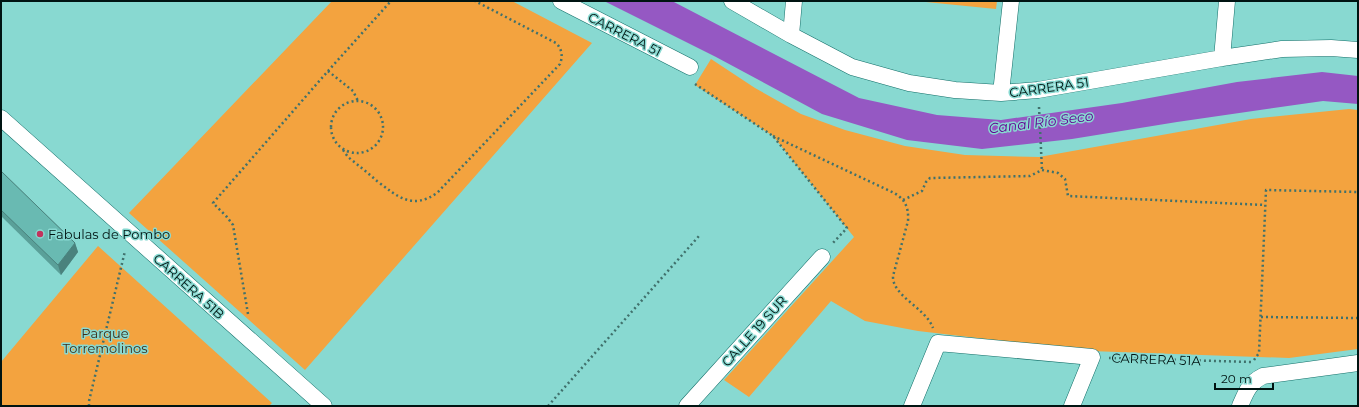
<svg xmlns="http://www.w3.org/2000/svg" width="1359" height="407" font-family="Montserrat,sans-serif">
<rect width="100%" height="100%" fill="#88d9d1"/>
<path fill="#f3a33f" d="M 332,1 L 512,1 L 592,43 L 305,370 L 129,213 Z
M 916,1 L 997,1 L 996,9 Z
M 711,59 L 755,88 L 801,114 L 845,130 L 905,146 L 965,155 L 1039,157 L 1251,119 L 1349,109 L 1358,110 L 1358,349 L 1289,358 L 1090,351 L 918,331 L 865,321 L 831,301 L 749,397 L 724,380 L 854,237 L 773,136 L 695,85 Z
M 98,246 L 272,403 L 269,406 L 1,406 L 1,362 Z"/>
<path fill="#9558c3" d="M 604,1 L 672,1 L 859,98 L 937,115 L 1001,120 L 1122,103 L 1237,82 L 1322,72 L 1358,76 L 1358,104 L 1323,101 L 1177,122 L 1072,139 L 982,149 L 907,140 L 822,114 L 716,57 Z"/>
<g fill="none" stroke-linecap="round" stroke-linejoin="round">
<g stroke="#126f69" stroke-width="17">
<path id="minor" d="M 561,1 L 690,67
M 732,1 L 791,35 L 852,67 L 909,83 L 955,90 L 1001,93 L 1038,90 L 1222,58 L 1282,49 L 1331,48 L 1358,50
M 791,35 L 794,1
M 1222,58 L 1227,1
M 1001,93 L 1011,1
M 1,118 L 324,406
M 687,406 L 822,257
M 912,406 L 938,343 L 1092,357 L 1072,406
M 1240,406 C 1246,392 1249,383 1263,376 L 1358,363"/>
</g>
<path stroke="#40716c" stroke-width="2.5" stroke-dasharray="2 3" stroke-linecap="butt" d="M 328,71 L 353,91 L 358,101
M 695,84 L 773,136 L 847,228 L 832,244
M331 127a26 26 0 1 1 52 0a26 26 0 1 1-52 0Z
M 1039,107 L 1042,170
M 773,136 L 890,191 C 904,197 909,206 908,221 L 893,276 C 892,296 926,308 933,328
M 343,150 L 348,157 C 358,165 368,173 377,181 C 398,197 412,210 437,193 L 560,64 C 563,56 562,49 556,43 L 475,1
M 903,200 L 922,191 L 926,182 L 930,178 L 1030,176 L 1042,170 L 1058,173 L 1065,179 L 1068,196 L 1265,205
M 248,314 L 233,225 L 227,217 L 213,203 L 328,71 L 391,1
M 1261,317 L 1358,318
M 1109,358 L 1252,362
M 1254,360 L 1259,353 L 1266,190 L 1358,192
M 89,406 L 89,401 L 125,251
M 548,406 L 699,236"/>
<use href="#minor" stroke="#fff" stroke-width="16"/>
</g>
<path fill="#5aa099" d="M 1,171 L 75,243 L 78,252 L 61,275 L 1,216 Z"/>
<path fill="#4a827d" d="M 75,243 L 78,252 L 61,275 L 58,265 Z"/>
<path fill="#69bab2" stroke="#4a827d" d="M 1,171 L 75,243 L 58,265 L 1,210 Z"/>
<circle fill="#c2335d" stroke="#88d9d1" stroke-width="1.5" cx="40" cy="234" r="4"/>
<g text-anchor="middle" stroke-width="3" stroke-linejoin="round" paint-order="stroke">
<g font-size="13" fill="#001412" stroke="#88d9d1">
<text transform="translate(625 34) rotate(27)" y="5">CARRERA 51</text>
<text transform="translate(1049 87) rotate(-8)" y="5">CARRERA 51</text>
<text transform="translate(189 286) rotate(42)" y="5">CARRERA 51B</text>
<text transform="translate(754 331) rotate(-48)" y="5">CALLE 19 SUR</text>
<text transform="translate(1156 359) rotate(2)" y="5">CARRERA 51A</text>
</g>
<g font-size="13" fill="#001412" stroke="#88d9d1" text-anchor="start">
<text x="48" y="239">Fabulas de Pombo</text>
</g>
<g font-size="13" fill="#3e2d1a" stroke="#88d9d1">
<text x="105" y="338">Parque<tspan x="105" dy="15">Torremolinos</tspan></text>
</g>
<g font-size="14" font-style="italic" fill="#630493" stroke="#88d9d1">
<text transform="translate(1041 122) rotate(-7)" y="5">Canal Río Seco</text>
</g>
</g>
<rect width="1359" height="407" fill="none" stroke="#001412" stroke-width="4"/>
<path d="M1215 383v6h58v-6" fill="none" stroke="#001412" stroke-width="2"/>
<text x="1221" y="383" font-size="12" fill="#001412" stroke="#88d9d1" stroke-width="3" paint-order="stroke">20 m</text>
</svg>
